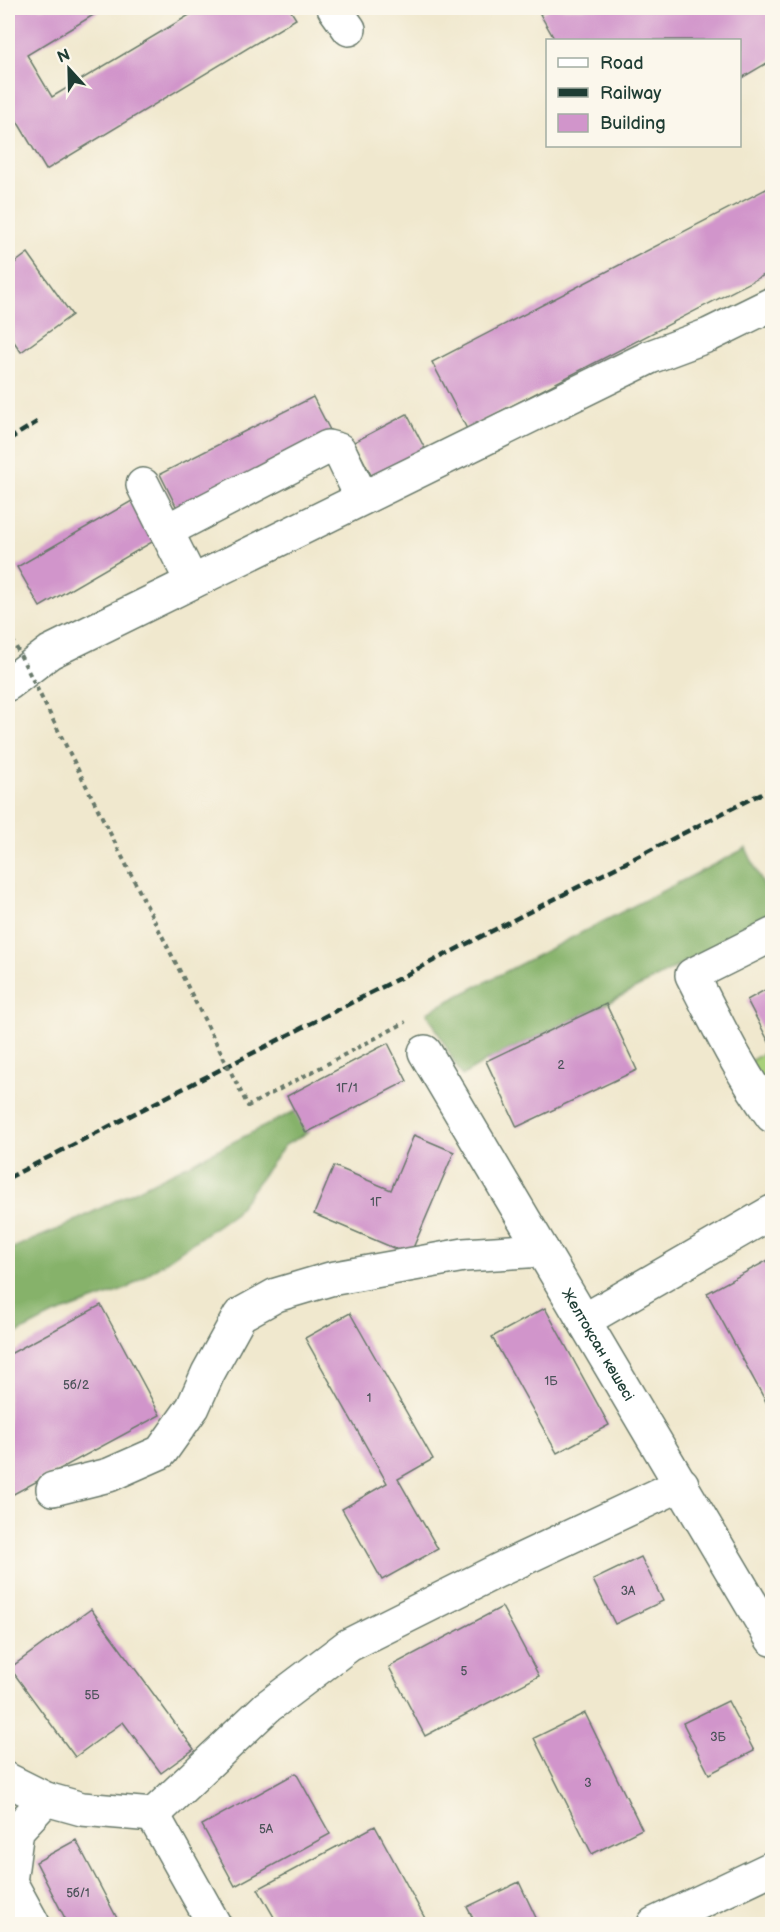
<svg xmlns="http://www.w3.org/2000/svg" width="780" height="1932" font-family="'Balsamiq Sans',sans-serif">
<rect width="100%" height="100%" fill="#fbf7ec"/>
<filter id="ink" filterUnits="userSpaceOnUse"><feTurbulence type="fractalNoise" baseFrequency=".0167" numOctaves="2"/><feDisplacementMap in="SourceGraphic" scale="12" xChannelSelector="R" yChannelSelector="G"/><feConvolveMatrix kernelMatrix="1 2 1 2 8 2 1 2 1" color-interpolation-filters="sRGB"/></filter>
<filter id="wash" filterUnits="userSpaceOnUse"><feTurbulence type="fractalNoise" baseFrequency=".008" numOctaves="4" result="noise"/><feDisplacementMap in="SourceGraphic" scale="24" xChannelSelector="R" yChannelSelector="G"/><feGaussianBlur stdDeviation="1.35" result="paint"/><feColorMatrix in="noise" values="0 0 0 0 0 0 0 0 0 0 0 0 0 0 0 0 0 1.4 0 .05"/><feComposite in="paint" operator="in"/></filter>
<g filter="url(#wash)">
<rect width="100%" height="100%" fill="#f0e8ce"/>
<path fill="#a8d07a" stroke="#648657" stroke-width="1.5" d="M 772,1048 L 772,1116 L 740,1067 Z"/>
<path fill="#86b26a" stroke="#52784f" stroke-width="1.5" d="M 746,848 L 772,904 L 772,917 L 606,1004 L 486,1061 L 462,1076 L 427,1012 Z
M 295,1111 L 309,1132 L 285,1145 L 235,1213 L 126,1289 L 51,1316 L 8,1338 L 8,1250 L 61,1228 Z"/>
<g id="blocks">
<path fill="#d195cb" d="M 9,8 L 105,8 L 27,55 L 52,97 L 201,8 L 289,8 L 296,19 L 46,170 L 8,106 L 8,9 Z
M 550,8 L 772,8 L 772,60 L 740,79 L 740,40 L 555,40 L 540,14 Z
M 772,186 L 772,271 L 467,429 L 432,362 Z
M 28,253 L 72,315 L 21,352 L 8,333 L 8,268 Z
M 313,397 L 333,436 L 180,514 L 160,474 Z
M 407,414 L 425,449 L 372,477 L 354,442 Z
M 137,498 L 159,538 L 40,607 L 17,567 Z
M 772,986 L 772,1048 L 747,1000 Z
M 606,1004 L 637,1070 L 517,1127 L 486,1061 Z
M 388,1043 L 407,1081 L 306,1133 L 287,1096 Z
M 414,1135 L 454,1152 L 410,1255 L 314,1214 L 334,1166 L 391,1190 Z
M 772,1258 L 772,1413 L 707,1293 Z
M 101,1305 L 160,1415 L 8,1497 L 8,1355 Z
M 545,1308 L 609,1425 L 557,1453 L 492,1337 Z
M 350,1313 L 433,1459 L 398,1479 L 438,1549 L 382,1580 L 342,1509 L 387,1483 L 305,1338 Z
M 641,1557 L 663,1601 L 615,1624 L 593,1580 Z
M 502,1607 L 539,1676 L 425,1736 L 389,1667 Z
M 91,1609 L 194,1749 L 161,1773 L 123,1722 L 75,1757 L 10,1668 Z
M 728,1701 L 754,1751 L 709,1774 L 683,1723 Z
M 585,1713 L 642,1829 L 592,1854 L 534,1738 Z
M 296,1773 L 330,1834 L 235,1886 L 202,1825 Z
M 375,1826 L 428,1924 L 278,1924 L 258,1889 Z
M 76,1840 L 120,1924 L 68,1924 L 36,1862 Z
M 519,1882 L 539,1924 L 476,1924 L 467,1907 Z"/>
</g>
</g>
<g filter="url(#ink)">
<use href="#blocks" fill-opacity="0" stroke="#68796a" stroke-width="1.5"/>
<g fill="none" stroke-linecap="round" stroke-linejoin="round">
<g stroke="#68796a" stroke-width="36">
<g id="minor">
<path d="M 334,8 L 349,29"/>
<path d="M 143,485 L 192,582"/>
<path d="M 166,531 L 328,447 L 339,450 L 362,498"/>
<path d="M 8,684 L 50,652 L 650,357 L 709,335 L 772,304"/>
<path d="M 772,935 L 692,975 C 717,1024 740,1072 772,1116"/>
<path id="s1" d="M 425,1052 L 772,1639"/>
<path d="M 585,1320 L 772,1212"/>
<path d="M 53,1489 L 109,1475 L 161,1452 L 193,1407 L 208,1373 L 240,1315 L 276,1295 L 330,1279 L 464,1255 L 542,1250"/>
<path d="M 8,1780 L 46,1799 L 82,1809 L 153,1815 L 267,1707 L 349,1645 L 497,1571 L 682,1484"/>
<path d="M 153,1815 L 214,1924"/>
<path d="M 33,1924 L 10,1882 L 17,1830 L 46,1799"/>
<path d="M 654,1924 L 772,1868"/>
</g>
</g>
<path stroke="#68796a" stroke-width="4" stroke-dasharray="4.5 4.5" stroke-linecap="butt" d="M 357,1048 L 406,1022"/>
<use href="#minor" stroke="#fff" stroke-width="33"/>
<path stroke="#1f3d34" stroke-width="4.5" stroke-dasharray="9 4.5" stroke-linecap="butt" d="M 8,440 L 37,422
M 8,1178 L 772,788"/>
<path stroke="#68796a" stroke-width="4" stroke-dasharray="4.5 4.5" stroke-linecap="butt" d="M 8,631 L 248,1106 L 357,1048"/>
</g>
</g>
<g text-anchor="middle" stroke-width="4.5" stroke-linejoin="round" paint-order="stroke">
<g font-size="12" fill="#4c535a">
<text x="561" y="1069">2</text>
<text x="347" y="1092">1Г/1</text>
<text x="376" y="1206">1Г</text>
<text x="551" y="1385">1Б</text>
<text x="76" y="1389">5б/2</text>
<text x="369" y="1402">1</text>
<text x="628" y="1595">3А</text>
<text x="464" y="1675">5</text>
<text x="92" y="1699">5Б</text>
<text x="718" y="1741">3Б</text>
<text x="588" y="1787">3</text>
<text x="266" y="1833">5А</text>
<text x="78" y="1897">5б/1</text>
</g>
<g font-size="15" fill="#1f3d34" stroke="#fbf7ec">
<text dy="5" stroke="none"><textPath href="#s1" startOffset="340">Желтоқсан көшесі</textPath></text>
</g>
</g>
<rect width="780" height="1932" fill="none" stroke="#fbf7ec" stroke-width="30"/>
<rect x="546" y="39" width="195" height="108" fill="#fbf7ec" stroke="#a3ada2" stroke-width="1.5"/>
<rect x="558" y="58" width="30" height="9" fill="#ffffff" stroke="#a3ada2" stroke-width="1.5"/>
<text x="600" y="69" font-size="18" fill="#1f3d34">Road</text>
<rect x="558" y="88" width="30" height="9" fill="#1f3d34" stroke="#a3ada2" stroke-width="1.5"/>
<text x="600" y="99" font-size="18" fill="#1f3d34">Railway</text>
<rect x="558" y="114" width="30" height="18" fill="#d195cb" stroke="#a3ada2" stroke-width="1.5"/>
<text x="600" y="129" font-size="18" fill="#1f3d34">Building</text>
<g transform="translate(69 69) rotate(338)" stroke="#fbf7ec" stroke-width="4.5" paint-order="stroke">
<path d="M0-4.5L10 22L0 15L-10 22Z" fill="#1f3d34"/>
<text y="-9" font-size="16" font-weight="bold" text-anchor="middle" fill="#1f3d34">N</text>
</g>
</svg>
